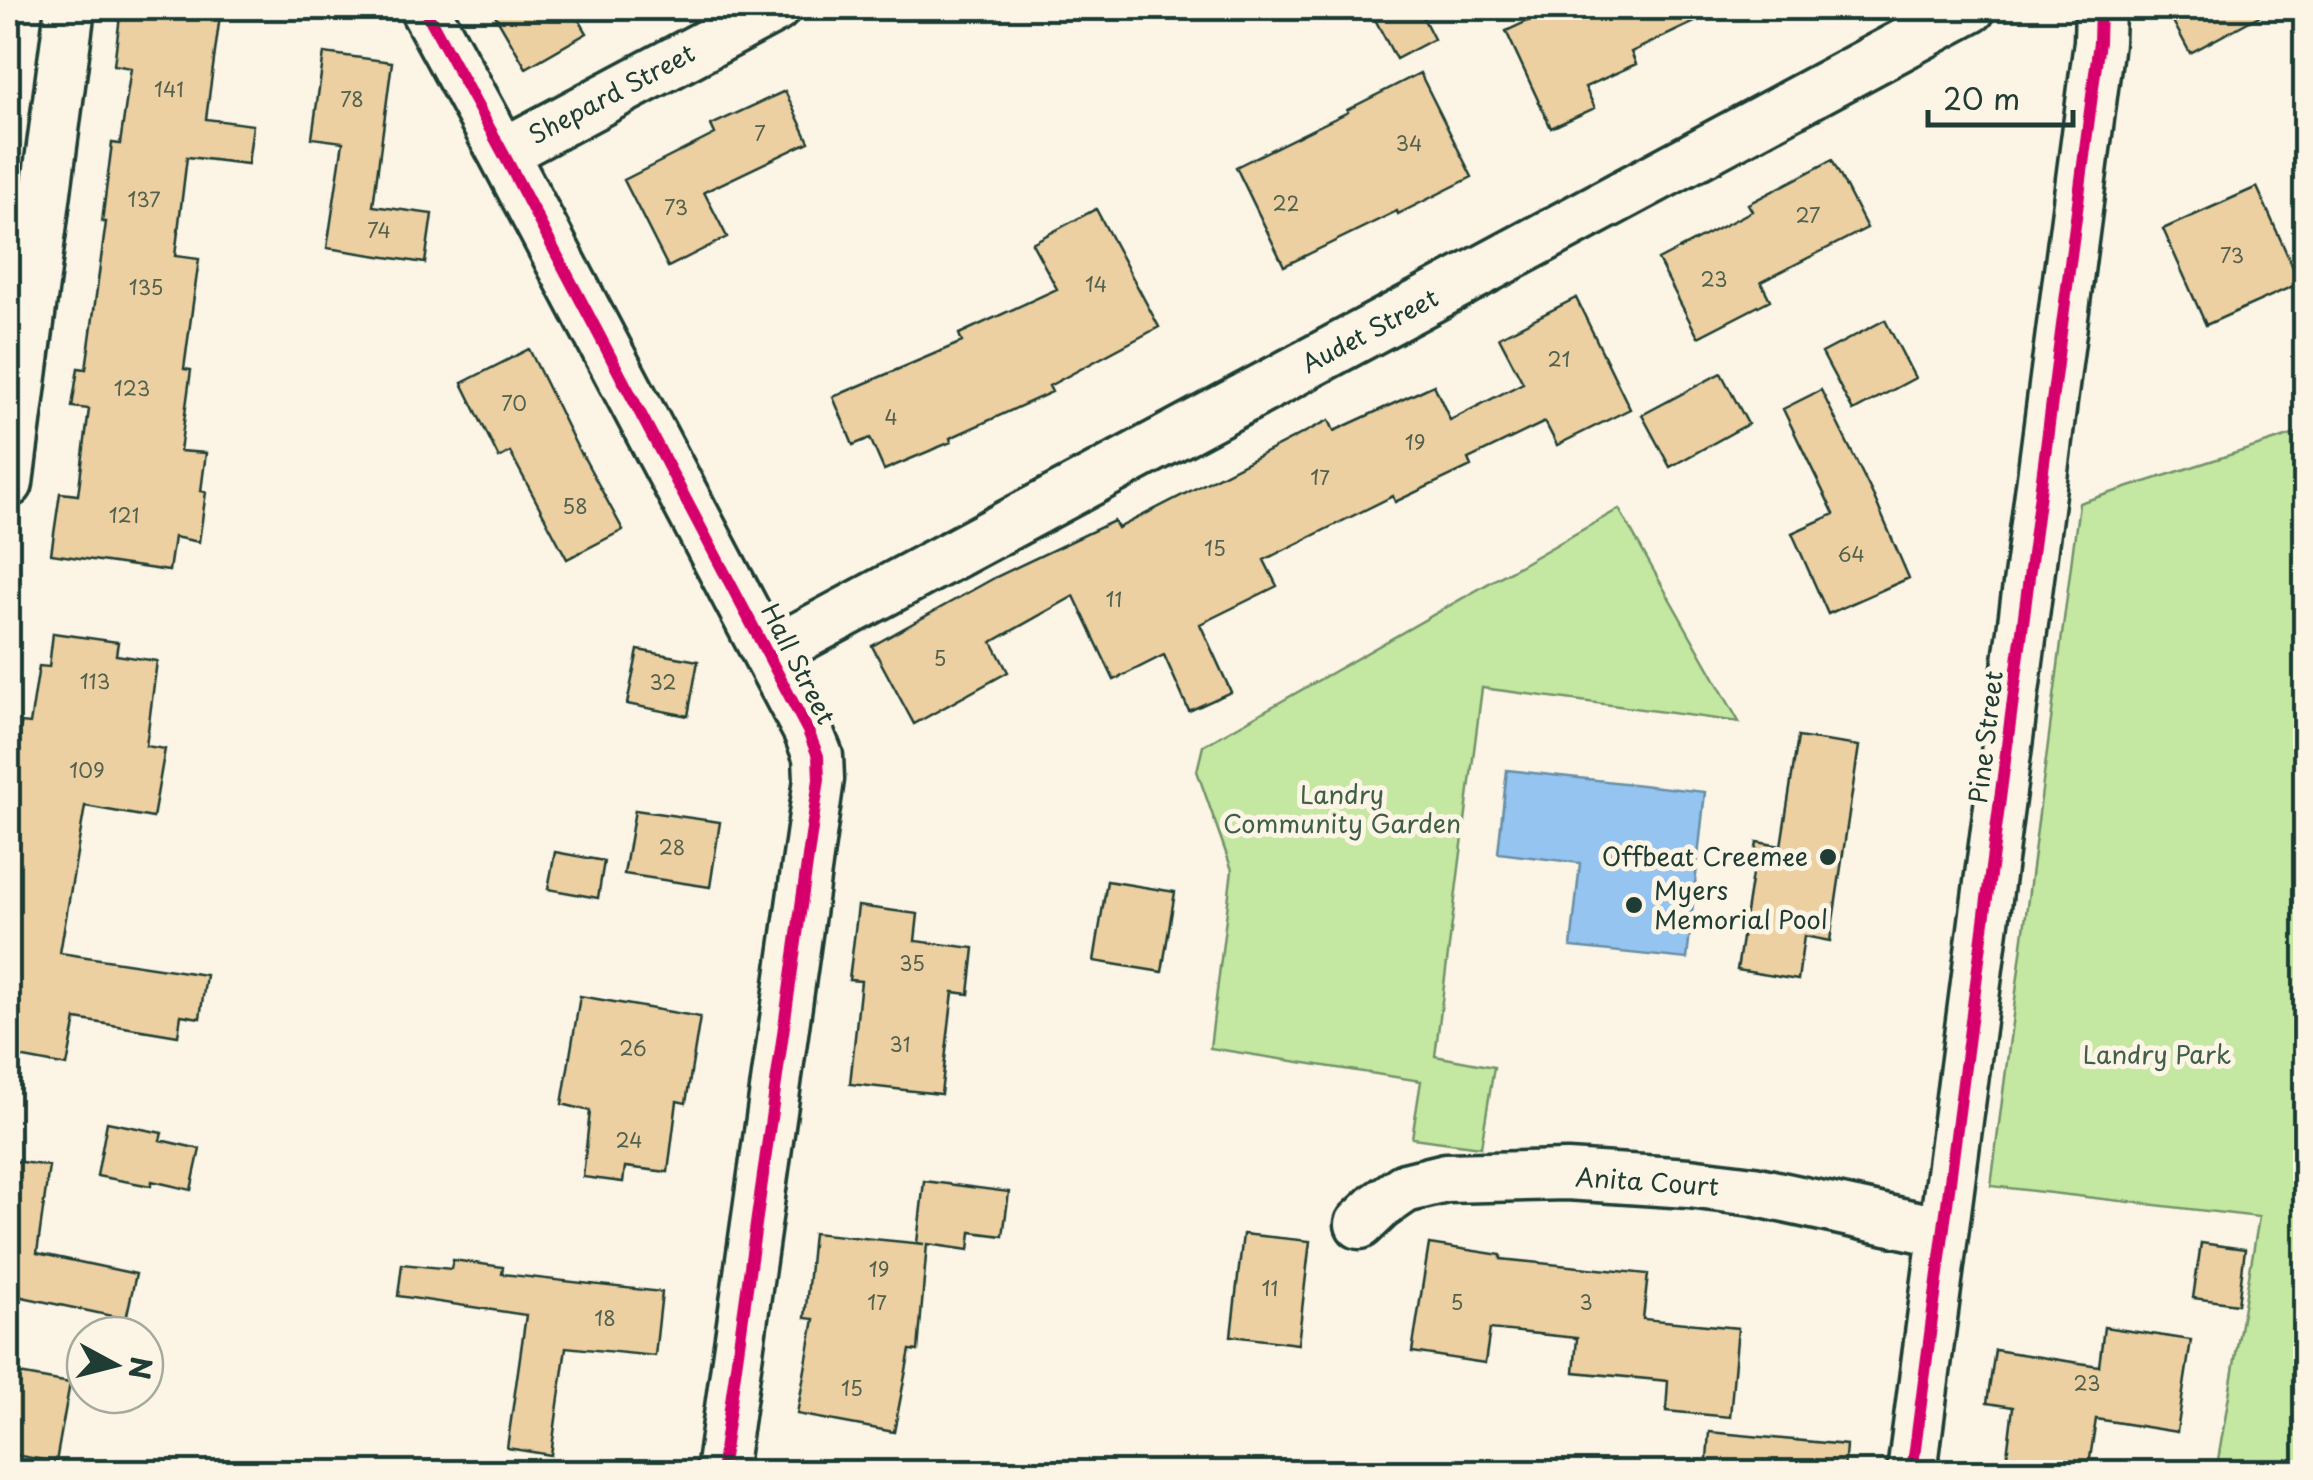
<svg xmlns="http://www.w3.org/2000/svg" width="2313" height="1480" font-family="'Playpen Sans',sans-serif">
<rect width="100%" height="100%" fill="#fcf5e5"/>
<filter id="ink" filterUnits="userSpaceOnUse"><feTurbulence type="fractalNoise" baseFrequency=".01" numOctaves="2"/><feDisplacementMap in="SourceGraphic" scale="20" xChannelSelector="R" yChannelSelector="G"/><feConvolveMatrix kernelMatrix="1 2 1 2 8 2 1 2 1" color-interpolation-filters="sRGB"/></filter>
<g filter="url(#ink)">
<path fill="#c4e8a1" stroke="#72926a" stroke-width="2.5" d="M 2305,431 L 2305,1472 L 2216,1472 L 2259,1217 L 1991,1186 L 2079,503 Z
M 1619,509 L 1739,722 L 1482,688 L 1435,1056 L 1494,1067 L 1481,1147 L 1412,1138 L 1421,1081 L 1210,1048 L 1232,870 L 1197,771 L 1203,746 Z"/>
<path fill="#95c4f0" stroke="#668ea5" stroke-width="2.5" d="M 1507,770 L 1705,792 L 1687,959 L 1571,947 L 1580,863 L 1498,853 Z"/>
<path fill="#edd0a1" stroke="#1f3d34" stroke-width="2.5" d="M 121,8 L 221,8 L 206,119 L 253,125 L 248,164 L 187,157 L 175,256 L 199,259 L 184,369 L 191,370 L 180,451 L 206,453 L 201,491 L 206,492 L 199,542 L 174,537 L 169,571 L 51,554 L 60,493 L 78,495 L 89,409 L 72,407 L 78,368 L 86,369 L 106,222 L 102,222 L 112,143 L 120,144 L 131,68 L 114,65 Z
M 491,8 L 572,8 L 587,33 L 526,68 Z
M 1369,8 L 1418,8 L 1434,39 L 1396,59 Z
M 1556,8 L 1724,8 L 1631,52 L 1636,64 L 1585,87 L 1595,108 L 1551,128 L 1506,31 Z
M 2166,8 L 2274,8 L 2190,53 Z
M 324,53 L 392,62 L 373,206 L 432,214 L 425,263 L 327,248 L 343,142 L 312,138 Z
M 1420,73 L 1472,177 L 1398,214 L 1397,211 L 1284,266 L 1236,167 L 1348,112 L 1347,110 Z
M 785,91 L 809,142 L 704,192 L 727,237 L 668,267 L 624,180 L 715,134 L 711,125 Z
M 1832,160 L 1867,228 L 1761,282 L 1770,300 L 1698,337 L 1658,260 L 1752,211 L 1748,204 Z
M 2257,187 L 2300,283 L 2206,325 L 2163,229 Z
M 1096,209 L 1159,327 L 1049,386 L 1052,392 L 950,438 L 951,442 L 884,470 L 870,438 L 853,445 L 833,397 L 962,342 L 959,334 L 1057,289 L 1032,243 Z
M 1576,298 L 1630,409 L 1557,445 L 1545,422 L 1468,459 L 1471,466 L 1395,502 L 1393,496 L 1264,560 L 1277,586 L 1200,624 L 1231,692 L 1189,711 L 1164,655 L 1114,680 L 1074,596 L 992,642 L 1008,672 L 914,724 L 872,646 L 996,577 L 1114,521 L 1118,528 L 1329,420 L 1334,431 L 1434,385 L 1450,420 L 1523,383 L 1499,337 Z
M 1885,320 L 1915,378 L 1853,411 L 1822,353 Z
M 529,349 L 581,455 L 582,454 L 623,530 L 567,559 L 510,452 L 499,458 L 462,383 Z
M 1721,373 L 1748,424 L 1670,467 L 1642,415 Z
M 1821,390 L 1874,497 L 1909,578 L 1828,614 L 1792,533 L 1834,514 L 1783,409 Z
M 53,633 L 118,642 L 116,655 L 157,661 L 146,746 L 165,749 L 153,818 L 85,806 L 60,953 L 206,975 L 200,1018 L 181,1015 L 178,1036 L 76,1019 L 67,1066 L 8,1055 L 8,853 L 18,794 L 9,792 L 21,723 L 30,724 L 39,666 L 49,667 Z
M 638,650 L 698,661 L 688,716 L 627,704 Z
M 1798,737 L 1859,746 L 1830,941 L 1804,936 L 1798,980 L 1737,970 L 1757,842 L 1781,846 Z
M 635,810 L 720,822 L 710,887 L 624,874 Z
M 555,852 L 604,861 L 598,898 L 548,889 Z
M 1107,881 L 1175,892 L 1162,972 L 1094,961 Z
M 858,906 L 918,914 L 915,941 L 974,948 L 969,994 L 953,992 L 941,1094 L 850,1084 L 861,981 L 849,980 Z
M 580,996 L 700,1017 L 686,1103 L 677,1101 L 668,1172 L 625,1167 L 623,1182 L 583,1177 L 590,1111 L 562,1104 Z
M 107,1122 L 162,1133 L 160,1140 L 200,1149 L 191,1190 L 152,1181 L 151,1186 L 97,1176 Z
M 8,1160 L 49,1166 L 37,1253 L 136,1274 L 126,1319 L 8,1294 Z
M 924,1181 L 1009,1192 L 1003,1236 L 971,1232 L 969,1250 L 927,1244 L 918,1351 L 910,1350 L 894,1432 L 797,1414 L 814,1319 L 805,1318 L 813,1233 L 924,1244 L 917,1243 Z
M 1243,1234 L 1310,1241 L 1298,1344 L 1231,1336 Z
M 2201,1243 L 2245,1249 L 2238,1304 L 2193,1298 Z
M 1429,1244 L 1501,1255 L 1501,1259 L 1648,1274 L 1643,1319 L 1738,1328 L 1730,1417 L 1666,1411 L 1668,1381 L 1574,1372 L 1577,1338 L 1490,1329 L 1485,1363 L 1412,1352 Z
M 453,1260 L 503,1267 L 502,1274 L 662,1292 L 655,1356 L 566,1347 L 551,1455 L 507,1448 L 526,1315 L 398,1296 L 402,1264 L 451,1269 Z
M 2104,1327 L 2191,1340 L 2177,1432 L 2096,1419 L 2088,1472 L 2005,1472 L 2013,1407 L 1987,1403 L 1995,1350 L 2099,1366 Z
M 8,1372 L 70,1383 L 56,1462 L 8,1454 Z
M 1709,1432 L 1846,1445 L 1844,1472 L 1706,1472 Z"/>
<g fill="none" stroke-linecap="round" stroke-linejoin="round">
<g stroke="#1f3d34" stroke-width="55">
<path id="street" d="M 424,8 L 503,153 L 808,731 L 818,756 L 819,779 L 721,1472
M 503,153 L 775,8
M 8,483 L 70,8
M 768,654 L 1971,8
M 1360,1224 L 1379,1206 L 1405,1188 L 1446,1178 L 1567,1175 L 1689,1183 L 1753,1191 L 1943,1232
M 1912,1472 L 2099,42 L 2100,8"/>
</g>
<use href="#street" stroke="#fcf5e5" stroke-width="48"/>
<g stroke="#fcf5e5" stroke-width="19">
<path id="cycleway" d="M 424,8 L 503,153 L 808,731 L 818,756 L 819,779 L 721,1472
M 1912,1472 L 2099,42 L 2100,8"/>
</g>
<use href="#cycleway" stroke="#d6006c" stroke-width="12"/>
</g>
</g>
<g fill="#1f3d34" stroke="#fcf5e5" stroke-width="4">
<circle cx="1828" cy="857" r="10"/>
<circle cx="1634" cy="905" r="10"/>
</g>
<g text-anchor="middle" stroke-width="10" stroke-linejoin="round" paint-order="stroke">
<g font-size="20" fill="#52624f">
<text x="169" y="97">141</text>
<text x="352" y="107">78</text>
<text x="760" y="141">7</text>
<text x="1409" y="151">34</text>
<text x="144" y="207">137</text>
<text x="1286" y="211">22</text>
<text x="676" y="215">73</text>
<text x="1808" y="223">27</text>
<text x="379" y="238">74</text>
<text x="2232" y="263">73</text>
<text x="1714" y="287">23</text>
<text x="1096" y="292">14</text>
<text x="146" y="295">135</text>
<text x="1559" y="367">21</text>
<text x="132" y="396">123</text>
<text x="514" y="411">70</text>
<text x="891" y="425">4</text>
<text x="1415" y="450">19</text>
<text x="1320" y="485">17</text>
<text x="575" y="514">58</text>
<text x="124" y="523">121</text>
<text x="1215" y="556">15</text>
<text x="1851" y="562">64</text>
<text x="1114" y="607">11</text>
<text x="940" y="666">5</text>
<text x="95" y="689">113</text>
<text x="663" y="690">32</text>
<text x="87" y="778">109</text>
<text x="672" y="855">28</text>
<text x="912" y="971">35</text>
<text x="900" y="1052">31</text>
<text x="633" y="1056">26</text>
<text x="629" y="1148">24</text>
<text x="879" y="1277">19</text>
<text x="1270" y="1296">11</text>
<text x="877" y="1310">17</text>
<text x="1457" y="1310">5</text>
<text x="1586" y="1310">3</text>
<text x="605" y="1326">18</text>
<text x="2087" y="1391">23</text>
<text x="852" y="1396">15</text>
</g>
<g font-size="25" fill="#1f3d34" stroke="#fcf5e5">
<text transform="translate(612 94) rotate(-28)" y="9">Shepard Street</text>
<text transform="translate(1370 331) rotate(-28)" y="9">Audet Street</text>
<text transform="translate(798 664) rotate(63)" y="9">Hall Street</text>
<text transform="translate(1986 737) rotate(-83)" y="9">Pine Street</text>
<text transform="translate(1647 1182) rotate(4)" y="9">Anita Court</text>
</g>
<g font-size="25" fill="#405f4a" stroke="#fcf5e5">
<text x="1342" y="804">Landry<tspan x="1342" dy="29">Community Garden</tspan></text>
<text x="2157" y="1064">Landry Park</text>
</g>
<g font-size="25" fill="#1f3d34" stroke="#fcf5e5" text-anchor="end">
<text x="1808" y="866">Offbeat Creemee</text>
<text x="1654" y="900" text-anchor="start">Myers<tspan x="1654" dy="29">Memorial Pool</tspan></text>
</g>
</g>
<rect width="2313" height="1480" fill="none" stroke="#fcf5e5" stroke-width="40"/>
<rect x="20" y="20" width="2273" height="1440" fill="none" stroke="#1f3d34" stroke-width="4" filter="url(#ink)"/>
<g transform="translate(115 1365) rotate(97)"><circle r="48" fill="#fcf5e5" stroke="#a4ab9e" stroke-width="2.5"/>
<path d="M0-8L18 38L0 25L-18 38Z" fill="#1f3d34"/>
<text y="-15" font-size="28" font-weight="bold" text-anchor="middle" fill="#1f3d34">N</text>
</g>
<path d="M1928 110v15h145v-15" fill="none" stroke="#1f3d34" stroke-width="5"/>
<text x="1943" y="110" font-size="30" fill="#1f3d34" stroke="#fcf5e5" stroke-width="8" paint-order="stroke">20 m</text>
</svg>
